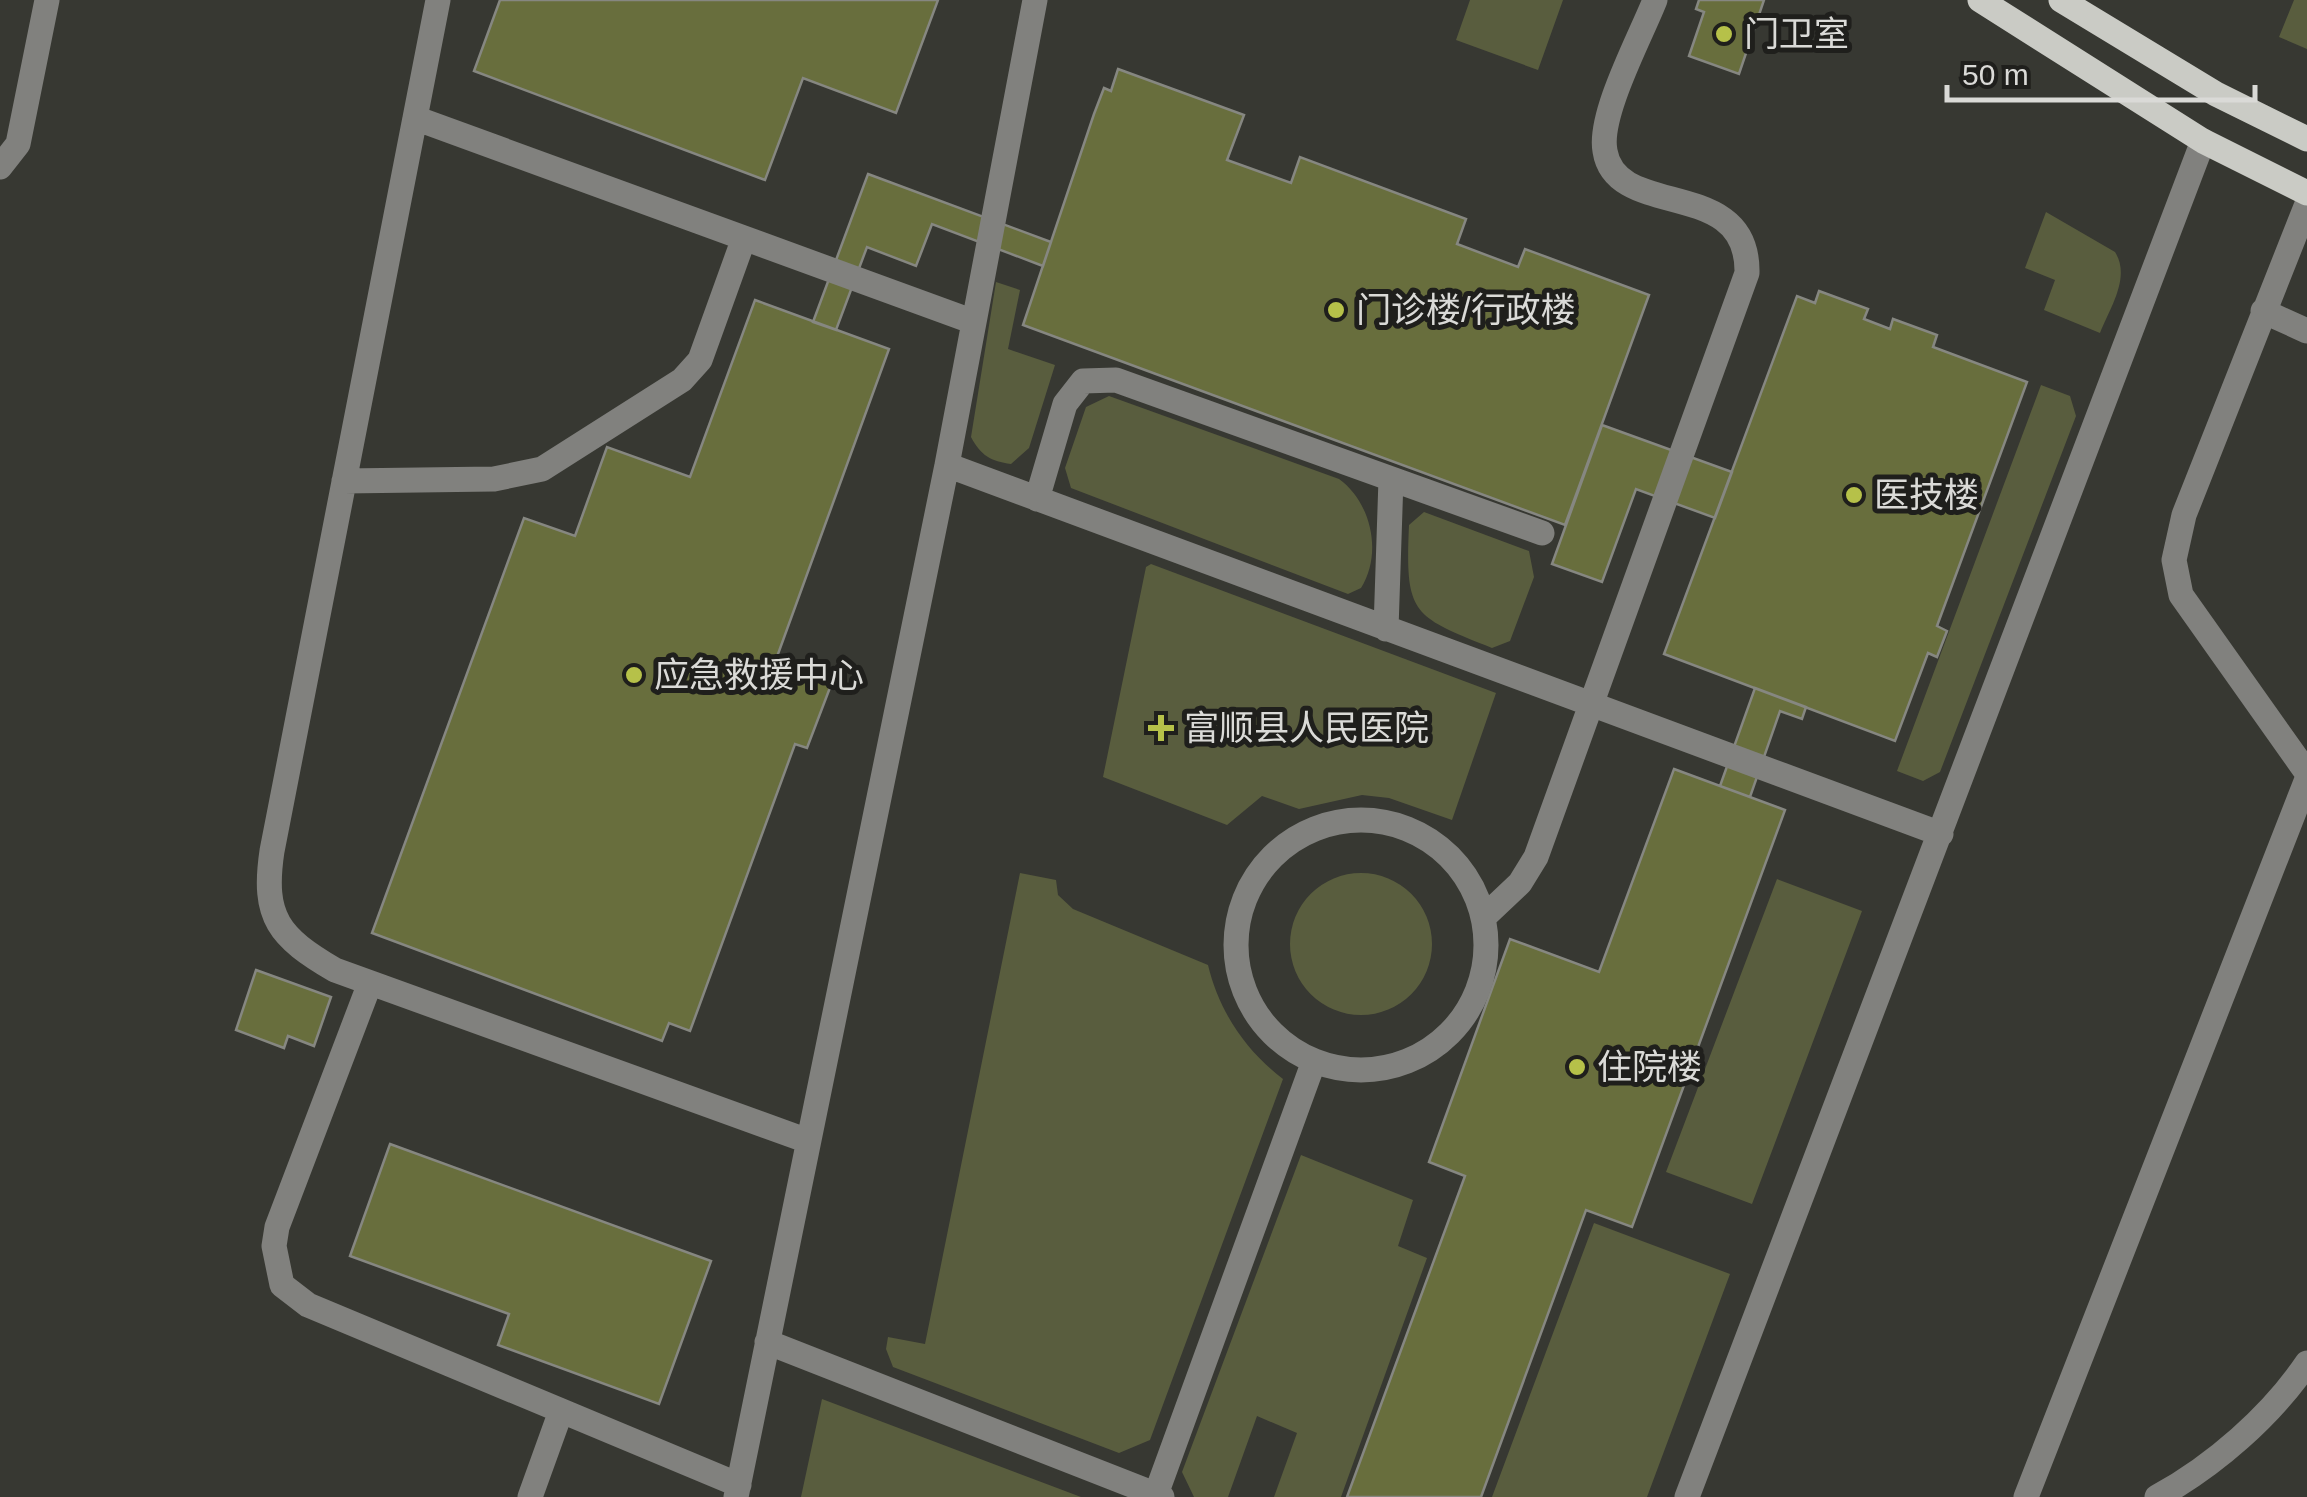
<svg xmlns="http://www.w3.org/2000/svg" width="2307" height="1497" font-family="Arial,'Noto Sans SC',sans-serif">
<rect width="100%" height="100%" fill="#373832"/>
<path fill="#595d3e" d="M 1470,0 L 1563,0 L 1538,70 L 1456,40 Z
M 2294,0 L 2307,0 L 2307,49 L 2279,37 Z
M 2046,212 L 2115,252 C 2131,277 2110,308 2100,333 L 2044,310 L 2055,280 L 2025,268 Z
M 996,282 L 1020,290 L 1008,349 L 1055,365 L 1029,448 L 1011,464 C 991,461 981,456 971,437 Z
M 2041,385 L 2070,396 L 2076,416 L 1940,772 L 1923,781 L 1897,771 Z
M 1109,396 L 1339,479 C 1371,502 1383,553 1361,588 L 1348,594 L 1071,488 L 1065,468 L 1086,407 Z
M 1424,512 L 1529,551 L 1534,577 L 1510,641 L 1492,648 C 1412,616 1405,615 1409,525 Z
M 1151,564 L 1496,693 L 1452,820 L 1389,798 L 1362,795 L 1299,809 L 1262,796 L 1227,825 L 1103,777 L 1146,567 Z
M 1020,873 L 1056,880 L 1058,895 L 1073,909 L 1208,965 C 1219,1011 1245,1050 1283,1079 L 1150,1440 L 1119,1453 L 893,1367 L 886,1349 L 888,1337 L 925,1344 Z
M1290 944a71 71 0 1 1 142 0a71 71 0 1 1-142 0Z
M 1777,879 L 1862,911 L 1752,1204 L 1666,1172 Z
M 1301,1155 L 1413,1200 L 1398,1246 L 1427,1258 L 1341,1497 L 1274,1497 L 1297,1433 L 1257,1416 L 1228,1497 L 1194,1497 L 1182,1472 Z
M 1594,1223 L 1730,1274 L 1647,1497 L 1492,1497 Z
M 822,1399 L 1081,1497 L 801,1497 Z"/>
<path fill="#686e3d" stroke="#868781" stroke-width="2.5" d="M 500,0 L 938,0 L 896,113 L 803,78 L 765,180 L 474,71 Z
M 1699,0 L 1764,0 L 1739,74 L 1689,56 L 1704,12 L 1696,9 Z
M 1118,69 L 1244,115 L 1227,160 L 1291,183 L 1300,157 L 1466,219 L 1457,244 L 1518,267 L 1525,249 L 1649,295 L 1565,525 L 1023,325 L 1094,114 L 1104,88 L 1111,91 Z
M 868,174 L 1051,242 L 1043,266 L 932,224 L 916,266 L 867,247 L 836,330 L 813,322 Z
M 1819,291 L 1868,309 L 1864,319 L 1890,329 L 1893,319 L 1937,335 L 1933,347 L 2027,382 L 1937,626 L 1947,631 L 1937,657 L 1928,653 L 1895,741 L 1664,654 L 1797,296 L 1815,303 Z
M 755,300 L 889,349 L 774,665 L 831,685 L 807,748 L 795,744 L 690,1031 L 669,1023 L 662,1041 L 372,933 L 524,518 L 575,536 L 607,447 L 690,477 Z
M 1602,425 L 1732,472 L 1715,518 L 1636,489 L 1602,582 L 1552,564 Z
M 1755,688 L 1806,707 L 1802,719 L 1780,711 L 1750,797 L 1720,786 Z
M 1674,769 L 1785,810 L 1632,1227 L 1586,1210 L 1481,1497 L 1347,1497 L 1465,1176 L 1429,1162 L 1510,939 L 1599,972 Z
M 256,970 L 331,997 L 314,1046 L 288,1036 L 284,1048 L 236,1030 Z
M 390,1144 L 711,1261 L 659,1404 L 498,1345 L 509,1314 L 350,1256 Z"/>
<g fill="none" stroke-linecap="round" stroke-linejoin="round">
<path stroke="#81817e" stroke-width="25" d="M 438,0 L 272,851 C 262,918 279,937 335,970 L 808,1141
M 415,118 L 974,322
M 0,167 L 18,144 L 47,0
M 2307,204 L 2184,515 L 2174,560 L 2181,595 L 2307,773
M 2263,311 L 2307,331
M 947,465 L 1941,834
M 344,481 L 494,479 L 542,469 L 682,380 L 700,360 L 744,238
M 1037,499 L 1065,404 L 1083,381 L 1116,380 L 1542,533
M 1386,629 L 1391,479
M1236 945a125 125 0 1 1 250 0a125 125 0 1 1-250 0Z
M 1483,918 L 1520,883 L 1536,857 L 1747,273 C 1749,175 1616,221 1605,151 C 1598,115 1641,36 1655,0
M 370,983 L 277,1227 L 274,1246 L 282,1285 L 308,1305 L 739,1485
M 767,1342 L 1162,1497
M 530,1497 L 561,1411
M 736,1497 L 947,465 L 1035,0
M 1155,1497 L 1314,1061
M 1687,1497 L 2203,141
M 2026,1497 L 2307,779
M 2157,1497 C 2214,1466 2271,1416 2307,1363"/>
<path stroke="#cacbc5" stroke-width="25" d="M 1980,0 L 2203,141 L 2307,193
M 2061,0 L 2216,94 L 2307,139"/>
</g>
<g fill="#b6c149" stroke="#1f1f1c" stroke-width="4">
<circle cx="1724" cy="34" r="10"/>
<circle cx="1336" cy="310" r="10"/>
<circle cx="1854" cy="495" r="10"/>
<circle cx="634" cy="675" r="10"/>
<path d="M1156 713h10v10h10v10h-10v10h-10v-10h-10v-10h10z"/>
<circle cx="1577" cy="1067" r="10"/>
</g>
<g text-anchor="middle" stroke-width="10" stroke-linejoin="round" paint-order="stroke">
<g font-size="35" fill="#dadad7" stroke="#1f1f1c" text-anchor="start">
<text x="1744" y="46">门卫室</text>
<text x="1356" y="322">门诊楼/行政楼</text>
<text x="1874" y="507">医技楼</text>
<text x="654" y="687">应急救援中心</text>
<text x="1184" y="740">富顺县人民医院</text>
<text x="1597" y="1079">住院楼</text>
</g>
</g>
<path d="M1947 85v15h308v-15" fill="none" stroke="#dadad7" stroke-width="5"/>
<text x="1962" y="85" font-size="30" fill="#dadad7" stroke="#1f1f1c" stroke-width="8" paint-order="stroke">50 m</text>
</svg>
